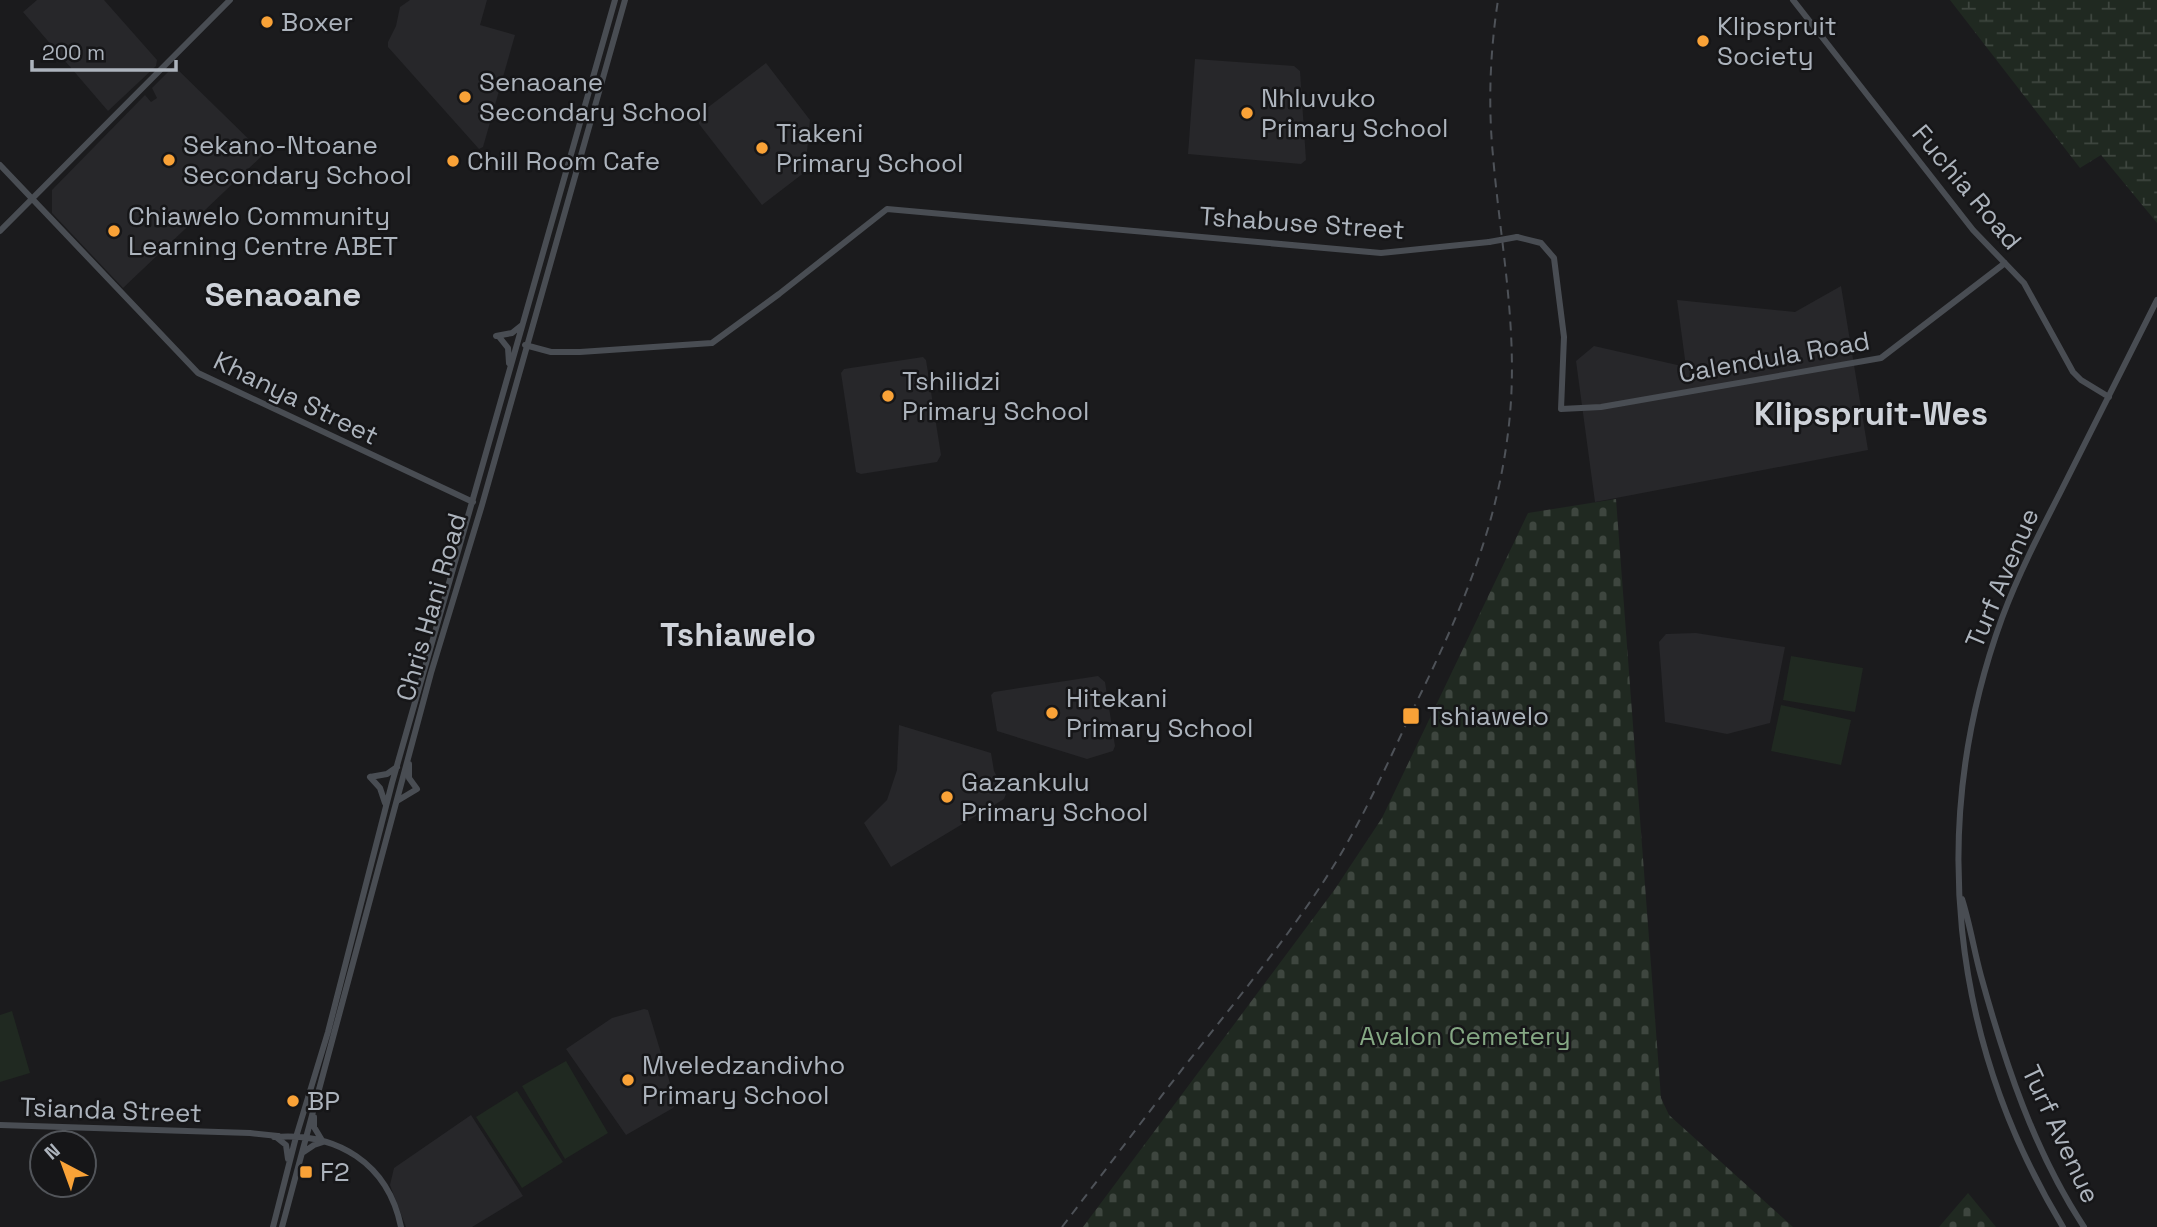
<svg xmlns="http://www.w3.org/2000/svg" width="2157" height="1227" font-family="'Space Grotesk',sans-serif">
<defs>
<pattern id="wetland-marsh" width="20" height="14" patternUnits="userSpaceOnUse" patternTransform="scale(1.75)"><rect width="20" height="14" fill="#202921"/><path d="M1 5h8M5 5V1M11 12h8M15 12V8" fill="none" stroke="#3e463f"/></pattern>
<pattern id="cemetery-stones" width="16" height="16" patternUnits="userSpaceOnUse" patternTransform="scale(1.75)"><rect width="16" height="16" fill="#202921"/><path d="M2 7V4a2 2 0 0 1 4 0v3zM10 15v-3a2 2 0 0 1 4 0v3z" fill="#3e463f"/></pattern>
</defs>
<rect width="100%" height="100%" fill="#1b1b1d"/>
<path fill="#27272a" d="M 37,0 L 104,0 L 157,60 L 156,66 L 108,111 L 23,12 Z
M 410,0 L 487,0 L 480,25 L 515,35 L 483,147 L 479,149 L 388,47 L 388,42 L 396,26 L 400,7 Z
M 1195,59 L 1294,66 L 1300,71 L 1306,160 L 1301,164 L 1188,154 Z
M 766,63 L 810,120 L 805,172 L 762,205 L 699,124 L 698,115 Z
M 174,66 L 264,154 L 123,288 L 52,213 L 52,190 L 145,95 L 151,102 L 157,98 L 152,88 Z
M 1841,286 L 1868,450 L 1595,502 L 1576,361 L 1594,346 L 1686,367 L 1677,300 L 1795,312 Z
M 923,357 L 926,360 L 941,455 L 937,462 L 861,474 L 856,472 L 841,373 L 844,369 Z
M 1696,633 L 1785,647 L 1770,723 L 1727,734 L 1665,722 L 1659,642 L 1666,634 Z
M 1098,676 L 1105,682 L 1115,746 L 1113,751 L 1087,759 L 997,731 L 991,695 L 994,692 Z
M 899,725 L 991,753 L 994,771 L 1006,794 L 1004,799 L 891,867 L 864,823 L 887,800 L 897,770 Z
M 644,1009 L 648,1010 L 676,1103 L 673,1108 L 626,1135 L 566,1049 L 612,1018 Z
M 471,1115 L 523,1196 L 472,1227 L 406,1227 L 390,1185 L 394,1168 Z"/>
<path fill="url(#wetland-marsh)" d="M 1950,0 L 2157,0 L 2157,223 L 2101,155 L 2080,168 Z"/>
<path fill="url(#cemetery-stones)" d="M 1616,499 L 1661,1098 L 1669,1115 L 1793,1227 L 1083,1227 L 1335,889 L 1382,818 L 1528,513 Z
M 1968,1193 L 1996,1227 L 1939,1227 Z"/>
<path fill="#202921" d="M 1791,656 L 1863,668 L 1855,712 L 1783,700 Z
M 1781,705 L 1851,720 L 1841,765 L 1771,751 Z
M 12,1011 L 30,1073 L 0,1082 L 0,1015 Z
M 566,1061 L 608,1133 L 565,1159 L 522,1086 Z
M 517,1091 L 563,1162 L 522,1188 L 476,1117 Z"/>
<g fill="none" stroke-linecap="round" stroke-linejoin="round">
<path stroke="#494d53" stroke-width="6" d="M 1793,0 L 1973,230 L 2024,283 L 2073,372 L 2081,380 L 2109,397
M 0,165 L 198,373 L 473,502
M 0,231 L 230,0
M 1517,237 L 1541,243 L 1554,258 L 1564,337 L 1561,409 L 1601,407 L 1881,358 L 2005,263
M 496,336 L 512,333 L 522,325
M 500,338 L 508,348 L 509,363
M 525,345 L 551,352 L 580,352 L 712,343 L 779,294 L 887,209 L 1381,253 L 1489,242
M 370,777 L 380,788 L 385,803
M 370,777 L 387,774 L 397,767
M 397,801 L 417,789 L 409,778 L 409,764
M 1962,899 C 1970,924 1974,951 1981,976 C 2005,1063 2034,1151 2084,1227
M 0,1125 L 250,1133 L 278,1136
M 274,1137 C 337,1132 388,1163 401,1227
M 276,1137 L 286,1145 L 288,1159
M 302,1153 L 314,1145 L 323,1142 L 314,1127 L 314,1117
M 273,1227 L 296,1137 L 328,1032 L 392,783 L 615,0
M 282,1227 L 431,673 L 482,505 L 625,0
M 2063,1227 C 1950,1040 1927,824 2002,618 C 2018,575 2039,534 2060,493 C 2092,429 2125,364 2157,300"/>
<path stroke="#4e5258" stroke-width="2" stroke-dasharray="9 7" stroke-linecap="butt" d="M 1062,1227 C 1108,1167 1152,1107 1199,1048 C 1246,988 1296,927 1336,862 C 1369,808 1394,748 1422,691 C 1468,596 1504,508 1511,401 C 1516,318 1500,238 1493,156 C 1488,104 1490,52 1498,0"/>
<path stroke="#494d53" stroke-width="6" d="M 1489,242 L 1517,237"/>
</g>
<g fill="#f9a237" stroke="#161618" stroke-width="2.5">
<circle cx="267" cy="22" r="7"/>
<circle cx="1703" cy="41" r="7"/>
<circle cx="465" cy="97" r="7"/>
<circle cx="1247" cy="113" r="7"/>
<circle cx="762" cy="148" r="7"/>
<circle cx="169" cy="160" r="7"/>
<circle cx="453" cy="161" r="7"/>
<circle cx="114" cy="231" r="7"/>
<circle cx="888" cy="396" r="7"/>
<circle cx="1052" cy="713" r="7"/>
<rect x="1402" y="707" width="18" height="18" rx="3.5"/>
<circle cx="947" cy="797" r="7"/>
<circle cx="628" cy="1080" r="7"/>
<circle cx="293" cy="1101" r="7"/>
<rect x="299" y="1165" width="14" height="14" rx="3.5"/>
</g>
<g text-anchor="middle" stroke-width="5" stroke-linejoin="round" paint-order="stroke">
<g font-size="26" fill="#adb4bd" stroke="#161618" text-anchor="start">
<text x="281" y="31">Boxer</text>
<text x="1717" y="35">Klipspruit<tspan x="1717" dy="30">Society</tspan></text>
<text x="479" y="91">Senaoane<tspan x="479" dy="30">Secondary School</tspan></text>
<text x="1261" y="107">Nhluvuko<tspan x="1261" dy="30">Primary School</tspan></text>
<text x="776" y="142">Tiakeni<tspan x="776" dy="30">Primary School</tspan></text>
<text x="183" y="154">Sekano-Ntoane<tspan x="183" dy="30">Secondary School</tspan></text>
<text x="467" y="170">Chill Room Cafe</text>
<text x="128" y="225">Chiawelo Community<tspan x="128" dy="30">Learning Centre ABET</tspan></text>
<text x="902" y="390">Tshilidzi<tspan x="902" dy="30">Primary School</tspan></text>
<text x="1066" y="707">Hitekani<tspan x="1066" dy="30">Primary School</tspan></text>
<text x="1427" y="725">Tshiawelo</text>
<text x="961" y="791">Gazankulu<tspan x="961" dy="30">Primary School</tspan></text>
<text x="642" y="1074">Mveledzandivho<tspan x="642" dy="30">Primary School</tspan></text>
<text x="307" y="1110">BP</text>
<text x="320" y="1181">F2</text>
</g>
<g font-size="26" fill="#adb4bd" stroke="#161618">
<text transform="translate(1967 187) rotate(50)" y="9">Fuchia Road</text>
<text transform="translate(1302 223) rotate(4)" y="9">Tshabuse Street</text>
<text transform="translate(1774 357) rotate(-10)" y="9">Calendula Road</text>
<text transform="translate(296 398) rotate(26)" y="9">Khanya Street</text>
<text transform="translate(2002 578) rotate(-67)" y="9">Turf Avenue</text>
<text transform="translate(431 607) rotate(-74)" y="9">Chris Hani Road</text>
<text transform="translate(111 1110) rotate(2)" y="9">Tsianda Street</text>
<text transform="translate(2061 1134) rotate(65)" y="9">Turf Avenue</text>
</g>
<g font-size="26" fill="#85a884" stroke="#161618">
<text x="1465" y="1045">Avalon Cemetery</text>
</g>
<g font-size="33" font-weight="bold" fill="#ced2d9" stroke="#161618">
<text x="283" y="306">Senaoane</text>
<text x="1871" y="425">Klipspruit-Wes</text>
<text x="738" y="646">Tshiawelo</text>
</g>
</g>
<g transform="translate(63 1164) rotate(319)"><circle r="33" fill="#161618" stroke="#52555a" stroke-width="2"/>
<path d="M0-5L12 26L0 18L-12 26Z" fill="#f9a237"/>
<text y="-10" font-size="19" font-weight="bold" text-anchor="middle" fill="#adb4bd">N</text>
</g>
<path d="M32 60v10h144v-10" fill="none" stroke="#adb4bd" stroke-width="3.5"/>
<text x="42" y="60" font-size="21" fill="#adb4bd" stroke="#161618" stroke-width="5" paint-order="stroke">200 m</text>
</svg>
